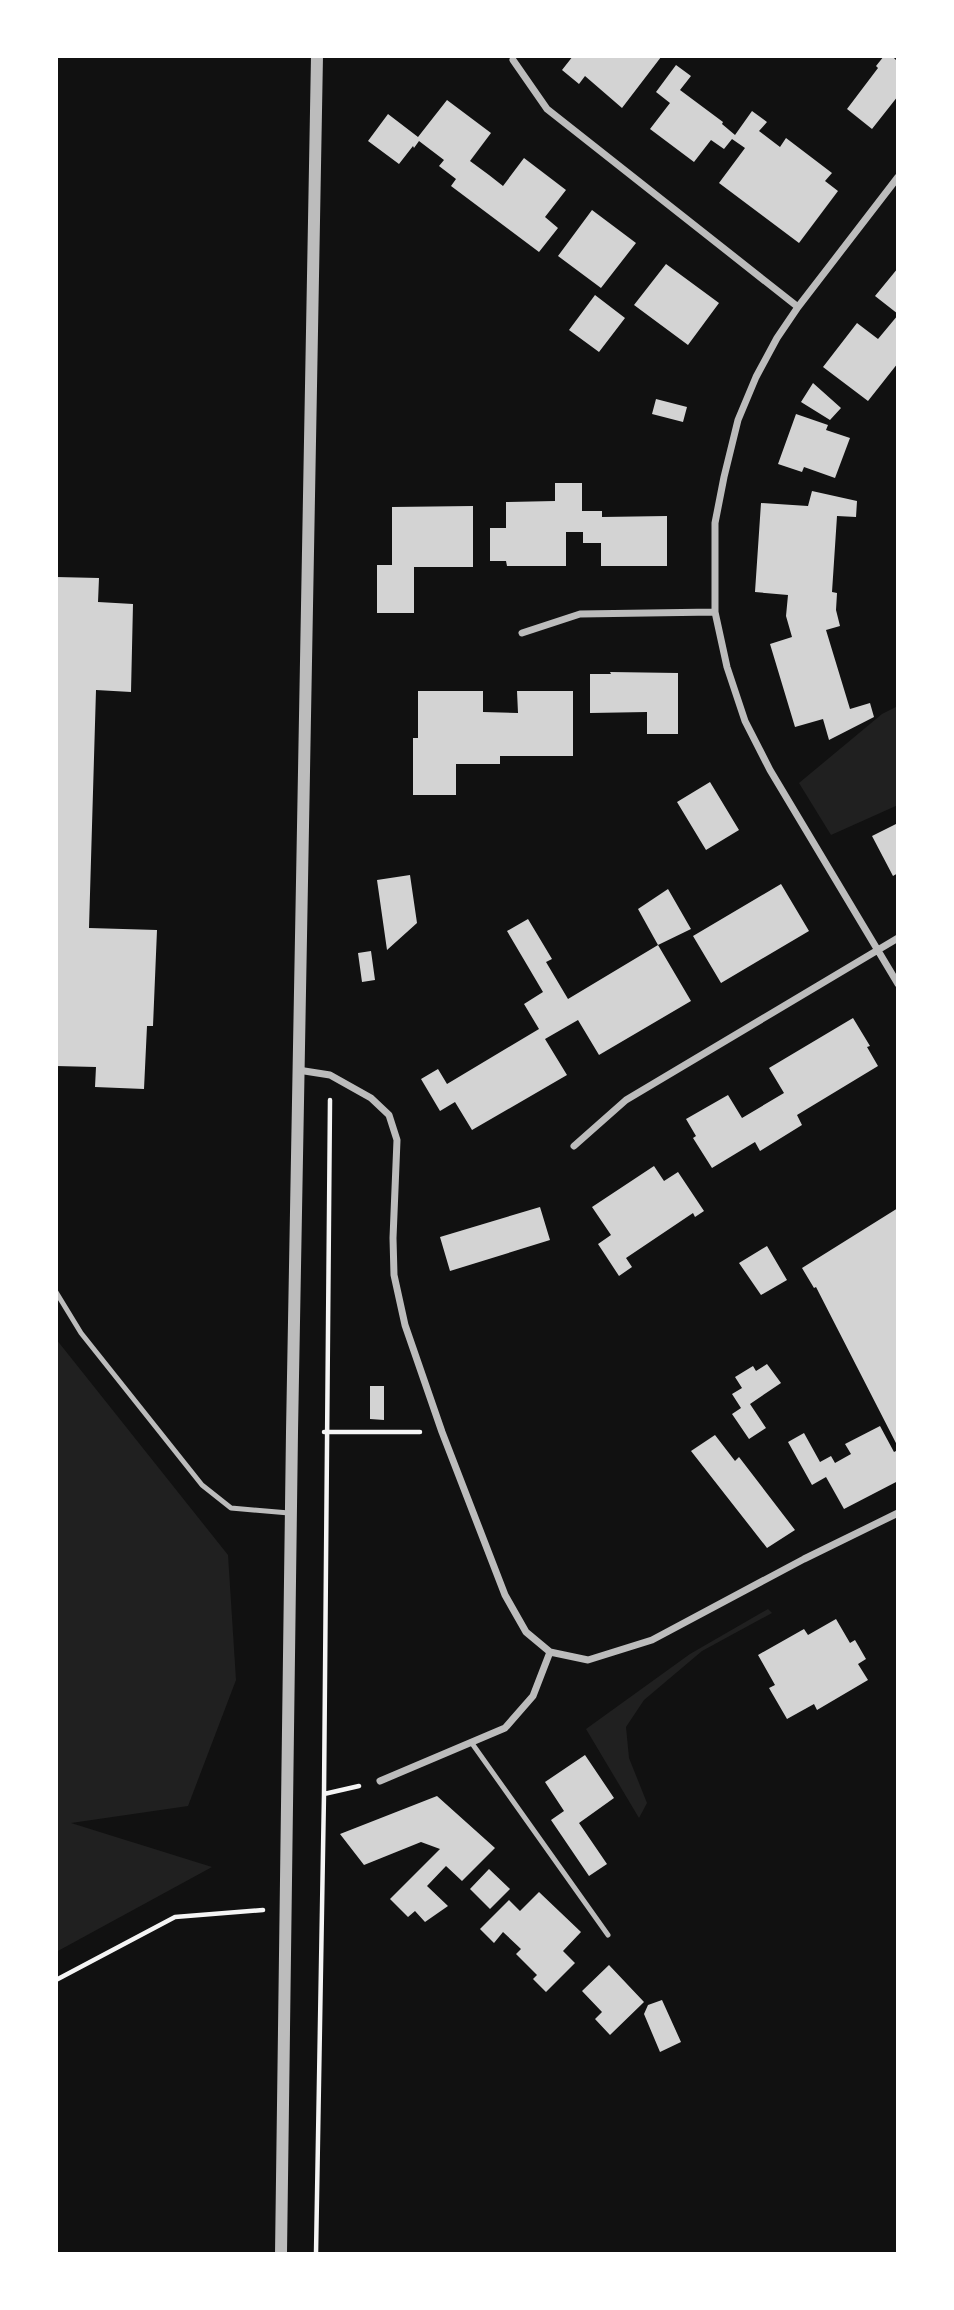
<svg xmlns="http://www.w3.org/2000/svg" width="954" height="2310" font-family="'Libre Baskerville',serif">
<rect width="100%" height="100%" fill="#111"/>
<path fill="#202020" d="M 898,706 L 898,805 L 831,835 L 799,783 L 882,714 Z
M 56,1339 L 228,1555 L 236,1680 L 188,1806 L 71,1823 L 212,1867 L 56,1952 Z
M 768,1609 L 772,1613 L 702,1651 L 644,1700 L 626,1727 L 629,1758 L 647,1803 L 639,1818 L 586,1729 L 690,1654 Z"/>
<path fill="#d3d3d3" d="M 573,56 L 660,56 L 661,57 L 622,108 L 585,76 L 579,84 L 562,70 Z
M 884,56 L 892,56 L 898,62 L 898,96 L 872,129 L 847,109 L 878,68 L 876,66 Z
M 676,65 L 691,76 L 680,90 L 723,122 L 722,124 L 735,135 L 752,111 L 767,122 L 759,131 L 780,147 L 786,138 L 832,173 L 825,181 L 838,191 L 799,243 L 719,183 L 745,148 L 732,139 L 724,149 L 711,140 L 694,162 L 650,129 L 670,103 L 656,92 Z
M 447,100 L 491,133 L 470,161 L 489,175 L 503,186 L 524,158 L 566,190 L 545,217 L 558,228 L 539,252 L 451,186 L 456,179 L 439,166 L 444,160 L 419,141 L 414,148 L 413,146 L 399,164 L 368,141 L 388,114 L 418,137 Z
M 592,210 L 636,243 L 601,288 L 558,256 Z
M 666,264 L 719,303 L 688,345 L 634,305 Z
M 898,268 L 898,314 L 875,296 Z
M 595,295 L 625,318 L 599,352 L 569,330 Z
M 898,315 L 898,363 L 868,401 L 823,367 L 857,323 L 878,339 Z
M 813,383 L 841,408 L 830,420 L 801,402 Z
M 656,399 L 687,407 L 683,422 L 652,414 Z
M 796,414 L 828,425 L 826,430 L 850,438 L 835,478 L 804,467 L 802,472 L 778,464 Z
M 555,483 L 582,483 L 582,511 L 602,511 L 602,517 L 667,516 L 667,566 L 601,566 L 601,543 L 583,543 L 583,532 L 566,532 L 566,566 L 507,566 L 506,561 L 490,561 L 490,528 L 506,528 L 506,502 L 555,501 Z
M 812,491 L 857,501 L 856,517 L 837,516 L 832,592 L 837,593 L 836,610 L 840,626 L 826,630 L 850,709 L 870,703 L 874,717 L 829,740 L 823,719 L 795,727 L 770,644 L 792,637 L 786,616 L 788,595 L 755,592 L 761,503 L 808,506 Z
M 473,506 L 473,567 L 414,567 L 414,613 L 377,613 L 377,565 L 392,565 L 392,507 Z
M 56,577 L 99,578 L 98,602 L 133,604 L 131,692 L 96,690 L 89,928 L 157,930 L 153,1026 L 147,1026 L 144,1089 L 95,1087 L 96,1067 L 56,1066 Z
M 610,672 L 678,673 L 678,734 L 647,734 L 647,712 L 590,713 L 590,674 L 611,674 Z
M 418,691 L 483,691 L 483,712 L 518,713 L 517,691 L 573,691 L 573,756 L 500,756 L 500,764 L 456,764 L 456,795 L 413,795 L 413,738 L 418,738 Z
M 710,782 L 739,830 L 706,850 L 677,802 Z
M 898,823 L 898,873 L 893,876 L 872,836 Z
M 410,875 L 417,923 L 387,950 L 377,880 Z
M 781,884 L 809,931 L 721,983 L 693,936 Z
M 668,889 L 691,929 L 658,945 L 638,909 Z
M 528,919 L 552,959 L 546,962 L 568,999 L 658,945 L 691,1001 L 599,1055 L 578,1020 L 545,1039 L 567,1075 L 472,1130 L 455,1102 L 440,1111 L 421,1079 L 438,1069 L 447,1084 L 539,1029 L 524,1004 L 543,992 L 507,931 Z
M 371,951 L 375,980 L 362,982 L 358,953 Z
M 853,1018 L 870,1046 L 867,1047 L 878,1066 L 797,1115 L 802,1125 L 760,1151 L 755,1142 L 712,1168 L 693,1138 L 696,1136 L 686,1119 L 728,1095 L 742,1118 L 784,1093 L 769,1068 Z
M 654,1166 L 664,1181 L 678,1172 L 704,1211 L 695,1217 L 693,1213 L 626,1258 L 632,1267 L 619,1276 L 598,1244 L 611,1235 L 592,1207 Z
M 540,1207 L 550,1240 L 450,1271 L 440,1237 Z
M 898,1208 L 898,1447 L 816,1287 L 814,1288 L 802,1268 Z
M 767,1246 L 787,1280 L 761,1295 L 739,1263 Z
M 767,1364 L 781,1383 L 750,1404 L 766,1428 L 749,1439 L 732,1414 L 741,1408 L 732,1394 L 742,1388 L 735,1377 L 753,1366 L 756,1371 Z
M 370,1386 L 384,1386 L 384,1420 L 370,1419 Z
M 880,1426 L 894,1452 L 898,1450 L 898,1481 L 844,1509 L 826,1477 L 812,1485 L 788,1442 L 804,1433 L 820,1462 L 831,1456 L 835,1463 L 851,1454 L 845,1444 Z
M 715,1435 L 735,1461 L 739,1457 L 795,1530 L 767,1548 L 691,1451 Z
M 836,1619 L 850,1643 L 855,1640 L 866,1659 L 858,1664 L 868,1680 L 817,1710 L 814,1704 L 787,1719 L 769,1688 L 775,1685 L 758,1655 L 804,1629 L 808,1635 Z
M 585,1755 L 614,1798 L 579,1823 L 607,1864 L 589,1876 L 551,1820 L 564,1811 L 545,1782 Z
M 437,1796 L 495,1848 L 462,1881 L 446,1866 L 427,1886 L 448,1906 L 425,1922 L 415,1911 L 408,1917 L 390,1899 L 440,1849 L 421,1842 L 364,1865 L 340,1834 Z
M 489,1869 L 510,1889 L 490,1909 L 470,1889 Z
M 539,1892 L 581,1932 L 563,1951 L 575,1963 L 546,1992 L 533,1979 L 537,1975 L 516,1954 L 521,1949 L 503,1932 L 494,1943 L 480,1929 L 509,1900 L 520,1911 Z
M 609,1965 L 644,2002 L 610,2035 L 595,2019 L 602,2012 L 582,1991 Z
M 662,2000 L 681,2042 L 660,2052 L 644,2014 L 648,2005 Z"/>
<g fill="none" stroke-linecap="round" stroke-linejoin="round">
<path stroke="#f5f5f5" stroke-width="4.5" d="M 324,1432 L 420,1432
M 324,1794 L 359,1786
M 56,1980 L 175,1917 L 263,1910
M 316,2254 L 324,1794 L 330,1100"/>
<path stroke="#bcbcbc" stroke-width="5" d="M 56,1292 L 81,1333 L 202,1485 L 231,1508 L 289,1513
M 471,1742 L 608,1935"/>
<path stroke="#bcbcbc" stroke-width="7" d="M 513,60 L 547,109 L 798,307
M 898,177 L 798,307 L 777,338 L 756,377 L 738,420 L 724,477 L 715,523 L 715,612 L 727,667 L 745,721 L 770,770 L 898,984
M 522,633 L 580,614 L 715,612
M 298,1070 L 330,1075 L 371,1098 L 389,1115 L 397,1140 L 393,1238 L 394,1275 L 405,1325 L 442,1432 L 505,1595 L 526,1632 L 550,1652 L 588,1660 L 652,1640 L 804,1559 L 898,1513
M 574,1146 L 626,1100 L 898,938
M 380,1781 L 505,1728 L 533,1696 L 550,1652"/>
<path stroke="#bcbcbc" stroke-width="12" d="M 281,2254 L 292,1432 L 317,56"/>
</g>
<rect width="954" height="2310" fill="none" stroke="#ffffff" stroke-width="116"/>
</svg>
